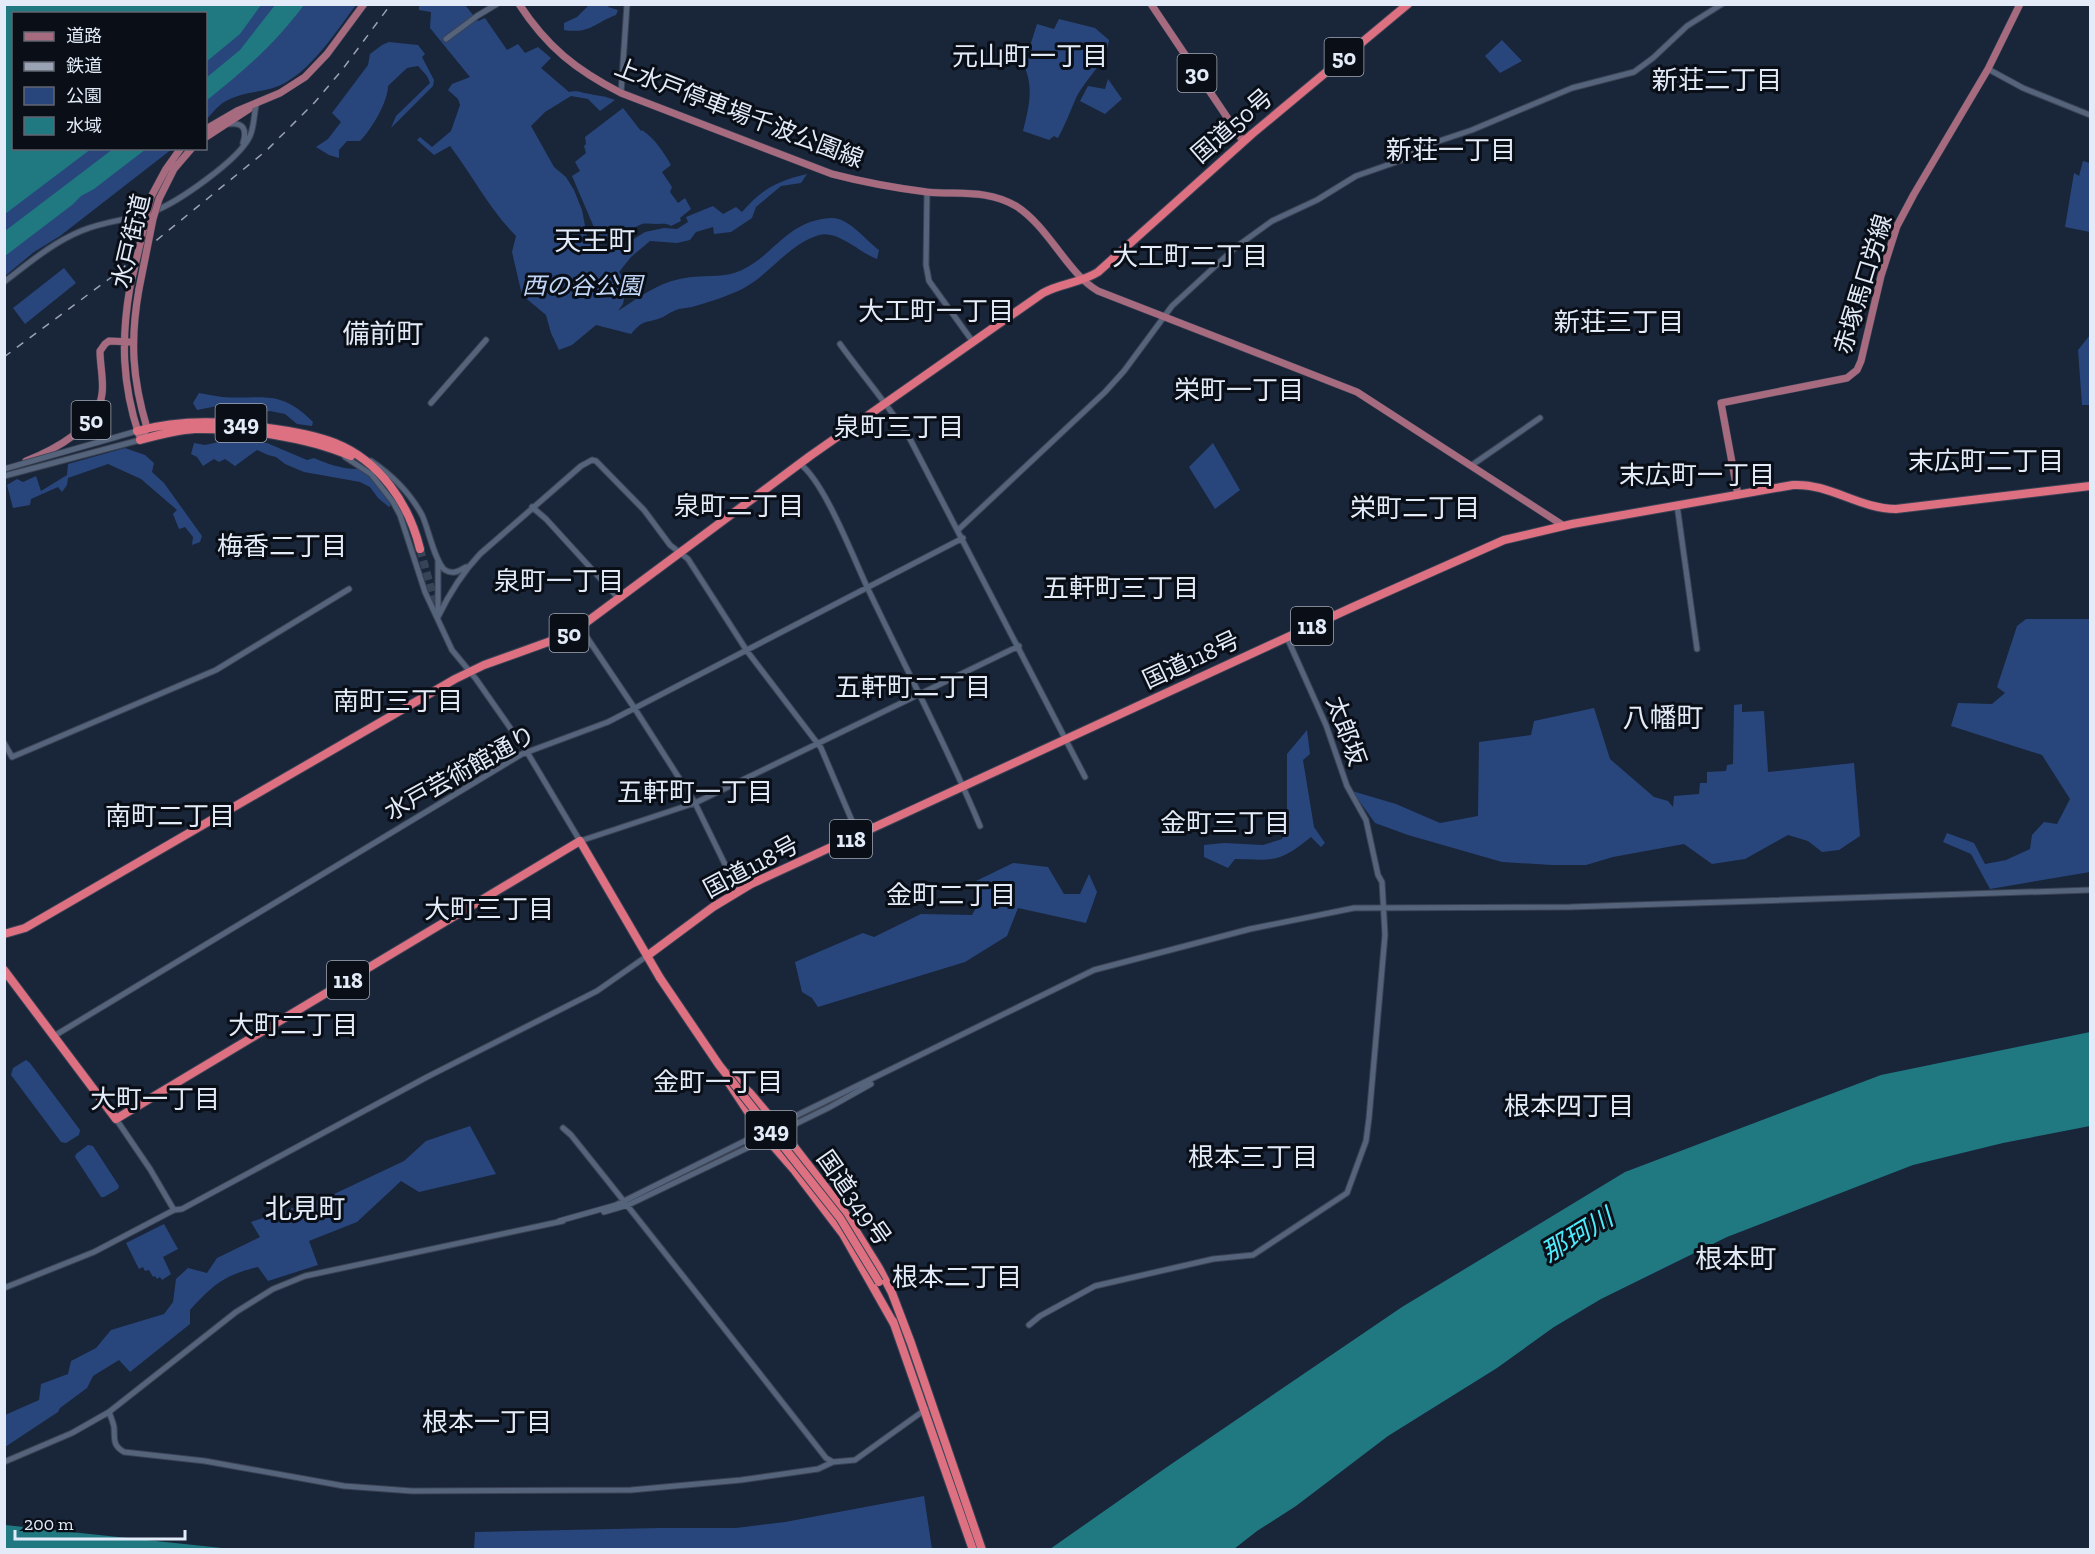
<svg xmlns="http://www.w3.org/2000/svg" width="2095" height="1554" font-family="'Zilla Slab','Noto Sans JP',serif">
<rect width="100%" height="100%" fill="#192539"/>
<path fill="#28467c" d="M 5,5 L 356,5 C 337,30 315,65 288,81 C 270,93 249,90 230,99 C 220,103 213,112 206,120 L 206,14 L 14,14 L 14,148 L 172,149 L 60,236 L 34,252 L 5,276 Z
M 419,5 L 465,5 L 478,21 L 485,18 L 507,50 L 518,44 L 525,53 L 538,47 L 551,58 L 541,68 L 569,92 C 580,90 580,93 590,94 C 599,96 605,96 615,100 L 600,111 L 588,99 L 571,96 L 545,112 L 531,126 L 554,167 L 566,177 L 574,190 L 582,210 L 587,236 L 601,249 L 624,245 L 645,232 L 664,228 L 677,229 L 688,222 L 686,217 L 713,206 L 723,214 L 736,207 L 742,212 C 762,189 777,181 807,174 L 801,183 L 781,186 L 756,207 L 752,218 L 731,232 L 714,234 L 713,227 L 696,232 L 690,240 L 677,243 L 650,241 L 631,257 L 619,272 L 627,282 L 623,304 L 618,311 C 643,295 661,280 692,277 C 709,275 725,278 742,270 C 774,255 788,220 831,218 C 849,217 866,241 879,250 L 877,259 C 860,253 838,230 819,235 C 789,244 771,273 744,288 C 731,295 707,303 692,307 C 688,308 683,308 679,309 C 671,311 665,317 658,319 C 641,324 644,320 631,334 L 596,325 L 572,345 L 559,350 L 551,333 L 546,315 L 522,295 L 512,252 L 516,236 C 490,210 472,175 450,146 L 434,155 L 417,140 L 420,137 L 432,147 L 451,131 L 460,105 L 458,99 L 448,90 L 452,84 L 470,77 L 430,28 L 431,12 L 419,10 Z
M 589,5 L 609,5 L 608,7 L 618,10 L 616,15 C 594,23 591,34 564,30 L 564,23 L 577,17 Z
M 1059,19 L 1095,28 L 1109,40 C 1106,63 1086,78 1076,98 C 1070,112 1065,125 1058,138 L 1054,136 L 1049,140 L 1023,131 C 1029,107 1034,88 1024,65 L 1037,24 L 1054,29 Z
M 1502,40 L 1522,61 L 1500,73 L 1485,56 Z
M 389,42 L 418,45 L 425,54 L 422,57 L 434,80 L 433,86 L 391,128 L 396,116 L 430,83 L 427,76 L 418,66 L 407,68 L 388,86 C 388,102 371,130 360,141 L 347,141 L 339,150 L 339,158 L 329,155 L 316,147 L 328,139 L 341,122 L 332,113 L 368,65 L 370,54 L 382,45 Z
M 1108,79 L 1122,99 L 1105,114 L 1080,101 L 1088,86 L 1105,89 Z
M 623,108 L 641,131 L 642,130 C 655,139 663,151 671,165 L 662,172 L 672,187 L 670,192 L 678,203 L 685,198 L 691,209 L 680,218 L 681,221 L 671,226 C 666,223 663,224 657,224 C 652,224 646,223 642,224 C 624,230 616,256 596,232 L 572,176 L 580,171 L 575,162 L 586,153 L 584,146 L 586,144 L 585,137 Z
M 2083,161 L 2090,163 L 2090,232 L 2065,227 L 2074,173 L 2079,176 Z
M 64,268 L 76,283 L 25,324 L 13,308 Z
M 2090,335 L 2090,405 L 2082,405 L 2078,350 Z
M 199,393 C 206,394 214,396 222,397 C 263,400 279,388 313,422 L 312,426 L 297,424 L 285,414 L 270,411 L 259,413 L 233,412 L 217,406 L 197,410 L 193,403 Z
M 228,440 L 267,443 L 307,460 L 314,458 C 327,464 346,470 360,469 L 372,479 L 391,505 L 389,507 L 378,498 L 370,487 L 360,482 L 304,472 L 285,464 L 276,457 L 268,455 L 257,450 L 235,466 L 225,459 L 219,462 L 214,459 L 203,466 L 197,457 L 191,454 L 194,443 L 205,445 Z
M 1213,443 L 1240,490 L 1215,509 L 1189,467 Z
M 125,448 L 145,455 L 154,463 L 152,472 L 164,483 L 202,536 L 200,542 L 192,545 L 193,537 L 185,527 L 179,529 L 173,514 L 177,510 L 141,479 L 108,464 L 68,478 L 67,485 L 62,492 L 58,487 L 31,499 L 30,505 L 13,508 L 7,485 L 17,479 L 23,482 L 36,476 L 41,491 L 67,475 L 68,464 Z
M 2026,619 L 2090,619 L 2090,872 L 1990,889 L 1971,854 L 1943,842 L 1947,833 L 1974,843 L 1985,864 L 2006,860 L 2030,849 L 2032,835 L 2044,822 L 2057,824 L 2070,799 L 2042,755 L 1951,726 L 1958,703 L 1992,704 L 2005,693 L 1997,687 L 2017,626 Z
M 1742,704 L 1742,712 L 1764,711 L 1768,772 L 1854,763 L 1860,836 L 1839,850 L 1822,852 L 1808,841 L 1788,835 L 1745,859 L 1712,864 L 1684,844 L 1613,857 L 1586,865 L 1552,865 L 1502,862 L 1408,835 L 1375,823 L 1352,791 L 1396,804 L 1440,823 L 1478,816 L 1479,742 L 1531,735 L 1534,721 L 1594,708 L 1610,759 L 1654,797 L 1668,801 L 1673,807 L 1674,796 L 1699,794 L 1700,783 L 1707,783 L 1707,772 L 1726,771 L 1727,765 L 1733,764 L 1734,705 Z
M 1307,730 L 1310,754 L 1303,760 L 1314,827 L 1325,843 L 1321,847 L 1311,837 C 1279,863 1275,860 1235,859 L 1228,868 L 1204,857 L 1204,845 L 1224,843 L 1263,845 L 1282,839 L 1287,825 L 1287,754 Z
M 1013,863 L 1048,867 L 1064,894 L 1080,894 L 1089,874 L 1097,892 L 1086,923 L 1018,908 L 1007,936 L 965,962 L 818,1007 L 812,998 L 802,992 L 795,962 L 863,933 L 874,937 L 921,914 L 972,915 L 976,908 L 976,881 Z
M 26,1060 L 30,1063 L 80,1130 L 79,1135 L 66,1143 L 61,1142 L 11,1075 L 13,1068 Z
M 470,1126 L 496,1174 L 419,1192 L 401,1181 L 357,1222 L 309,1241 L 318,1265 L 268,1281 L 258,1267 C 224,1275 213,1285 190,1310 L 190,1324 L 130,1372 L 119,1360 L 93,1376 L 87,1388 L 60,1408 L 58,1412 L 5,1447 L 5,1415 L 39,1400 L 41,1384 L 68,1374 L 71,1361 L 96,1348 L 111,1330 L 164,1314 L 173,1302 L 176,1279 L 188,1268 L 207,1273 L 217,1258 L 260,1237 L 251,1222 L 332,1195 L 404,1161 L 426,1141 Z
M 88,1145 L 93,1146 L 119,1186 L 118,1189 L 104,1197 L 101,1197 L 75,1157 L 76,1154 Z
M 164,1224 L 178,1249 L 163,1257 L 171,1274 L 162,1280 L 160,1277 L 157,1279 L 155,1276 L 153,1277 L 149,1270 L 145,1271 L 143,1267 L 139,1269 L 126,1243 Z
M 924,1496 L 932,1549 L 474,1549 L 475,1532 L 660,1528 L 736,1528 L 785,1522 Z"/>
<path fill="#207881" d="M 5,4 L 261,4 L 261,5 L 240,34 L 206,62 L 206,14 L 14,14 L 14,148 L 91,149 L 5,214 Z
M 275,5 L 304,5 C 274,45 245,70 206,101 L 206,78 L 240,50 Z
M 113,149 L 146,149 L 94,189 L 81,196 L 72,205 L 5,256 L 5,231 Z
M 2090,1032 L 2090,1126 L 2003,1143 L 1913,1165 L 1727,1237 L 1601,1299 L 1554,1327 L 1497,1368 L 1388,1436 L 1296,1506 L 1257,1531 L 1234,1549 L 1050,1549 L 1167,1467 L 1402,1307 L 1625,1172 L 1881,1075 Z
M 5,1525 L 222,1548 L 228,1549 L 5,1549 Z"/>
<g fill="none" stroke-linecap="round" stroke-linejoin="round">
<path stroke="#374356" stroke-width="8" stroke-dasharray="8 4" stroke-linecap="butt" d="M 420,549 L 438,613"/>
<g stroke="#3a4254" stroke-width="7">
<path id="minor" d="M 446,39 L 477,16 L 497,4
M 1988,69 L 2023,88 L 2090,115
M 621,93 L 627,4
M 229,124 C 244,122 247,130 243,143
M 927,192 L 926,265 L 929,281 L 973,342
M 4,282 C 29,263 52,243 81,231 C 104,221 129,220 152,212 C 177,203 239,160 250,136 C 254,127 254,115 256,105
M 840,344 C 863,376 889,406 910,439 L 1085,777
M 431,403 L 486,340
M 99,442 L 137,431
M 345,457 L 371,474 L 393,502 L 400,515 L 425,592 L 452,650 L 476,679 L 527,752 L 580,841 L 695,803 L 1019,646
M 371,461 C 392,475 410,493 422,515 C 428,527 435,563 445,570 C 453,575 459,571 466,567
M 800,464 C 825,482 854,560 869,591 C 906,669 947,746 980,826
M 1472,465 L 1540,418
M 4,476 L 140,440
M 1677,505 L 1697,649
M 532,507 L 546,519 L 619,599
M 958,530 L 1105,392 L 1124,371 L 1172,306 L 1236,247 L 1272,221 L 1317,200 L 1356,176 L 1402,160 L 1427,145 L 1472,130 L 1572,88 L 1634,72 L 1653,58 L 1687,26 L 1722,4
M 438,561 L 438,615
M 438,617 C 449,594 463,572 480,554 L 581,466 L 592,460 L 596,461 L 644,510 L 670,545 L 688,559 L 747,651 L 821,748 L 858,835
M 580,627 L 635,709 L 695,803 L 738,891
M 4,743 L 12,757 L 216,670 L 349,589
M 54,1036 L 522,754 L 608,722 L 963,538
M 116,1119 L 150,1169 L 174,1210
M 777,1125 L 1094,970 L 1250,929 L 1354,908 L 1570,907 L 2090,890
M 563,1128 L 571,1135 C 657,1242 741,1350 826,1458 L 833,1462 L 855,1460 L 926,1409
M 781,1131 L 830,1107 L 871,1084
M 604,1212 L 628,1205 L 768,1138
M 559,1221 L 616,1205 L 763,1132
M 4,1288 L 94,1252 L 174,1210 L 182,1209 L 427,1077 L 597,991 L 647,956
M 1029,1325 L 1040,1316 L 1095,1286 L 1213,1259 L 1253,1255 L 1347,1193 L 1366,1141 L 1369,1118 L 1385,935 L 1382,882 L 1378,875 L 1366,820 L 1347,786 L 1326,725 L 1289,642 L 1285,638
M 109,1412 C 111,1417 113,1422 114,1427 C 115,1439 112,1445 124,1452 L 205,1461 L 344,1486 L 412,1491 L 631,1490 L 741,1480 L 818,1469 L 833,1462
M 4,1462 L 72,1433 L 109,1412 L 236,1312 L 273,1289 L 305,1276 L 563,1221"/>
</g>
<g stroke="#3a4254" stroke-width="8">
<path id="major" d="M 519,4 C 547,47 576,70 621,93 L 832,174 C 863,182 895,188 927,192 C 958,195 987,189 1016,206 C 1049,227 1067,273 1098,291 L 1357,392 L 1564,526
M 1151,4 L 1243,141
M 206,129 L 237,111 L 280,93 L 305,77 L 327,54 L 364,4
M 206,137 L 249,109
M 151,197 L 166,169 L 181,148
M 159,199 L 174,169 L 192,148
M 130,287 C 121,339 122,384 139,435
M 139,289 C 130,340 132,378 147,428 L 144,433
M 26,461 C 54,450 98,427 102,394 C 104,380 100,366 100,351 L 105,344 L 109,341 L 132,342
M 1738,495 L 1721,403 L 1847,378 L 1857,370 L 1861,361 L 1881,276 L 1897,226 L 1914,194 L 1988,69 L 2020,4"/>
</g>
<g stroke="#3a4254" stroke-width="10">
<path id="highway" d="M 137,431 C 181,419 223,420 268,428 C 291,431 314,435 335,443 C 380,461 409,504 420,549
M 140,440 C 158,435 176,430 195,429 C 244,428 307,437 351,456
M 4,934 L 25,928 L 455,679 L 484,665 L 562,637 L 580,627 L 810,456 L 1043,293 C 1061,283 1081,283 1098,272 L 1252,134 L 1408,4
M 647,956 L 713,907 L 751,884 L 1353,607 L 1504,540 L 1572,524 L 1793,485 C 1830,483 1859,509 1896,509 L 2090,486
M 4,970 L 116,1119 L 580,841 L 660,978
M 729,1074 L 750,1093 L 782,1131 L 843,1210 L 879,1268 L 892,1293 L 911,1343 L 982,1550
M 727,1080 L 762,1133 L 795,1171 L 843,1234 L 894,1324
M 893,1321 L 973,1550"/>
</g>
<use href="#minor" stroke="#55637b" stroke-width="5"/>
<use href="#major" stroke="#a76b7f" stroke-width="7"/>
<use href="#highway" stroke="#de7181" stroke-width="8"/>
<path stroke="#9aa3b3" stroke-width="1.5" stroke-dasharray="8 8" stroke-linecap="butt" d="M 4,357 L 109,279 L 267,150 L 315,102 L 342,70 L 391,4"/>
<g stroke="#3a4254" stroke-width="7" stroke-linecap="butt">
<path id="minor-bridge" d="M 4,469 L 99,442"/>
</g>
<g stroke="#3a4254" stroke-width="8" stroke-linecap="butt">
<path id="major-bridge" d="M 130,287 L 151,197
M 139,289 L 153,219 L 159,199"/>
</g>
<g stroke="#3a4254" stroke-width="10" stroke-linecap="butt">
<path id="highway-bridge" d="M 660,978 L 719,1065 L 840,1218 L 879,1282"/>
</g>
<use href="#minor-bridge" stroke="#55637b" stroke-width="5"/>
<use href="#major-bridge" stroke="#a76b7f" stroke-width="7"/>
<use href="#highway-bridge" stroke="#de7181" stroke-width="8"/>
</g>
<g text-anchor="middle" stroke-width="6" stroke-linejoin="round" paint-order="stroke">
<g fill="#090e17" stroke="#a2a9b5" stroke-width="1.5">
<rect x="1324.5" y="38" width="39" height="38" rx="4.5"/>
<rect x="1177.5" y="54" width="39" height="38" rx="4.5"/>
<rect x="71.5" y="401" width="39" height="38" rx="4.5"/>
<rect x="215.5" y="404" width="51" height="38" rx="4.5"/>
<rect x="1291" y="607" width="42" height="38" rx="4.5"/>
<rect x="549.5" y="614" width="39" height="38" rx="4.5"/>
<rect x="830" y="820" width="42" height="38" rx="4.5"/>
<rect x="327" y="961" width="42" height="38" rx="4.5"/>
<rect x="745.5" y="1111" width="51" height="38" rx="4.5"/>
</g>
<g font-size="22" font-weight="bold" fill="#e3ebf9">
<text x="1344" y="65">50</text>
<text x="1197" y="81">30</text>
<text x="91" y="428">50</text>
<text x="241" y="431">349</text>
<text x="1312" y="634">118</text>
<text x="569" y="641">50</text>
<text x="851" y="847">118</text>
<text x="348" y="988">118</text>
<text x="771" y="1138">349</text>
</g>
<g font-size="24" fill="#e3ebf9" stroke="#090e17">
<text transform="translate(739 113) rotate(21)" y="8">上水戸停車場千波公園線</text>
<text transform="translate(1232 126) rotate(-41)" y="8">国道50号</text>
<text transform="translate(131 241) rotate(-77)" y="8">水戸街道</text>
<text transform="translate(1863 284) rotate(-73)" y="8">赤塚馬口労線</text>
<text transform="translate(1191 660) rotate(-25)" y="8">国道118号</text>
<text transform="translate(1346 731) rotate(70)" y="8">太郎坂</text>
<text transform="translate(460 773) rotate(-29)" y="8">水戸芸術館通り</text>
<text transform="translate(751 867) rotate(-28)" y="8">国道118号</text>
<text transform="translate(854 1198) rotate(55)" y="8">国道349号</text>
</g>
<g font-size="24" font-style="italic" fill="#c1d5f7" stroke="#090e17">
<text x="582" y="294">西の谷公園</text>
</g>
<g font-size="26" fill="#e3ebf9" stroke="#090e17">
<text x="1030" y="65">元山町一丁目</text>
<text x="1717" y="89">新荘二丁目</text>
<text x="1451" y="159">新荘一丁目</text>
<text x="1190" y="265">大工町二丁目</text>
<text x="936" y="320">大工町一丁目</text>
<text x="1619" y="331">新荘三丁目</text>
<text x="1239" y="399">栄町一丁目</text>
<text x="899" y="436">泉町三丁目</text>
<text x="1986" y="470">末広町二丁目</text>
<text x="1697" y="484">末広町一丁目</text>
<text x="739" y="515">泉町二丁目</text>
<text x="1415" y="517">栄町二丁目</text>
<text x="282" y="555">梅香二丁目</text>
<text x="559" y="590">泉町一丁目</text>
<text x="1121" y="597">五軒町三丁目</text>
<text x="913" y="696">五軒町二丁目</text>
<text x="398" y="710">南町三丁目</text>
<text x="695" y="801">五軒町一丁目</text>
<text x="170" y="825">南町二丁目</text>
<text x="1225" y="832">金町三丁目</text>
<text x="951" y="904">金町二丁目</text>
<text x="489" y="918">大町三丁目</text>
<text x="293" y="1034">大町二丁目</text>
<text x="718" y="1091">金町一丁目</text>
<text x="155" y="1108">大町一丁目</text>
<text x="1569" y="1115">根本四丁目</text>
<text x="1253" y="1166">根本三丁目</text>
<text x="957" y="1286">根本二丁目</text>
<text x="487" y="1431">根本一丁目</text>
</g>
<g font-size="26" font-style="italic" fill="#4decfd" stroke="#090e17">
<text transform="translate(1577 1235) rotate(-31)" y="9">那珂川</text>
</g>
<g font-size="27" fill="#e3ebf9" stroke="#090e17">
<text x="595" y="250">天王町</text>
<text x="383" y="343">備前町</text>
<text x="1663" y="727">八幡町</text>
<text x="305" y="1218">北見町</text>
<text x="1736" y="1268">根本町</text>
</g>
</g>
<rect width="2095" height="1554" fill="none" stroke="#e3ebf9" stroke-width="12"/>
<rect x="12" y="12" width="195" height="138" fill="#090e17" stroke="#606671" stroke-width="1.5"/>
<rect x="24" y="32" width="30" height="9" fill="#a76b7f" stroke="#606671" stroke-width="1.5"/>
<text x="66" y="42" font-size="18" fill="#e3ebf9">道路</text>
<rect x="24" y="62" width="30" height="9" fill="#9aa3b3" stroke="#606671" stroke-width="1.5"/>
<text x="66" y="72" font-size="18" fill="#e3ebf9">鉄道</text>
<rect x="24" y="87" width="30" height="18" fill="#28467c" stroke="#606671" stroke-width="1.5"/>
<text x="66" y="102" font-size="18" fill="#e3ebf9">公園</text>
<rect x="24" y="117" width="30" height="18" fill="#207881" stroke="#606671" stroke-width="1.5"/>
<text x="66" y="132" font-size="18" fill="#e3ebf9">水域</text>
<path d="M15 1530v9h170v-9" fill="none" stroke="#e3ebf9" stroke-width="3"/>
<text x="24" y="1530" font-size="18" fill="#e3ebf9" stroke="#090e17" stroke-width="4.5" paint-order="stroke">200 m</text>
</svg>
